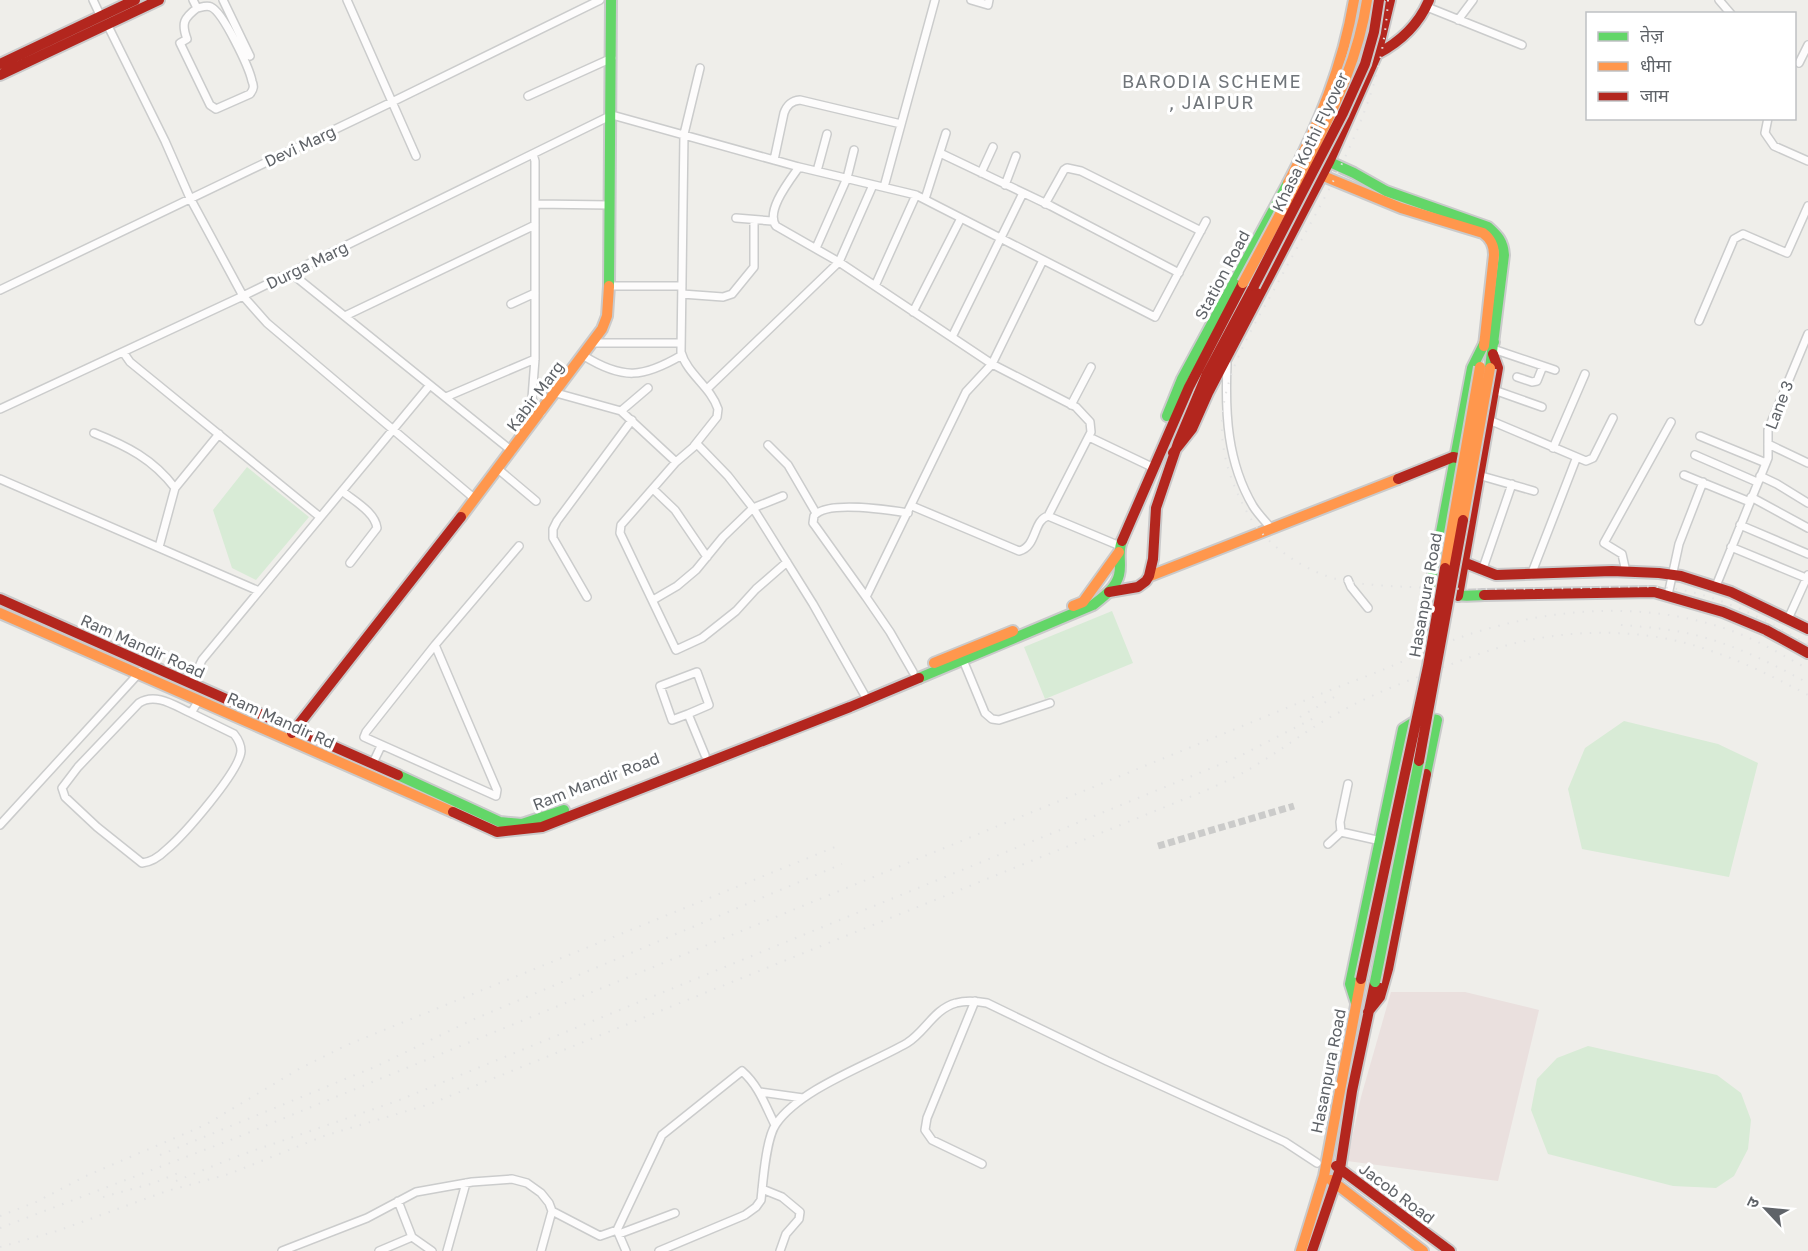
<svg xmlns="http://www.w3.org/2000/svg" width="1808" height="1251" font-family="'Golos Text','Noto Sans Devanagari',sans-serif">
<rect width="100%" height="100%" fill="#efeeea"/>
<path fill="#eae0de" d="M 1391,992 L 1465,992 L 1539,1010 L 1498,1181 L 1347,1161 L 1361,1097 Z"/>
<path fill="#d8ebd6" d="M 247,467 L 309,517 L 256,580 L 232,568 L 213,510 Z
M 1112,611 L 1133,663 L 1045,699 L 1024,647 Z
M 1624,721 L 1718,744 L 1758,763 L 1729,877 L 1582,849 L 1568,789 L 1585,748 Z
M 1588,1046 L 1717,1075 L 1741,1093 L 1751,1120 L 1748,1149 L 1734,1176 L 1716,1188 L 1673,1186 L 1548,1154 L 1531,1110 L 1537,1079 L 1557,1058 Z"/>
<g fill="none" stroke-linecap="round" stroke-linejoin="round">
<path stroke="#cbcbca" stroke-width="7" stroke-dasharray="7 3.5" stroke-linecap="butt" d="M 1158,846 L 1294,806"/>
<g stroke="#cbcccc" stroke-width="10">
<path id="street" d="M 93,0 L 101,17
M 193,0 L 197,8 C 184,18 181,23 187,39 L 180,43 L 210,105 L 216,109 L 250,94 C 254,89 254,86 252,81 C 249,67 223,12 211,7 C 207,5 202,7 197,8
M 223,0 L 250,56
M 347,0 L 416,156
M 971,0 L 988,5 L 989,0
M 1719,0 L 1731,14
M 1427,7 L 1522,45
M 1458,20 L 1473,0
M 107,24 L 165,141 L 190,198 L 243,296 L 267,323 L 475,499
M 1799,63 L 1808,45
M 528,96 L 612,58
M 1768,118 L 1765,133 L 1774,146 L 1808,161
M 940,153 L 1051,206 L 1179,273
M 533,154 L 535,161 L 535,359 L 532,398 L 535,407 L 541,413
M 774,160 L 784,113 C 787,105 791,101 800,100 L 901,124
M 799,167 C 790,180 765,211 776,226 L 839,262 L 992,364 L 1076,407 L 1090,422 L 1091,432 L 1048,516
M 817,171 L 827,134
M 981,173 L 993,147
M 1005,185 L 1016,156
M 884,187 L 935,0
M 925,199 L 946,133
M 535,204 L 610,205
M 1045,204 L 1064,170 L 1067,168 L 1081,171 L 1201,231
M 736,218 L 772,221
M 816,248 L 847,178 L 854,150
M 291,273 L 512,451
M 609,286 L 682,286
M 875,286 L 916,195
M 0,290 L 392,102 L 600,0
M 682,294 L 723,297 L 732,294 L 754,267 L 754,220
M 511,304 L 535,293
M 913,312 L 961,218
M 345,316 L 535,225
M 1699,321 L 1734,239 L 1743,234 L 1787,253 L 1808,206
M 952,337 L 1023,193
M 594,343 L 681,343
M 1493,349 L 1555,370
M 123,352 L 130,362 L 320,517
M 584,356 C 623,380 643,378 682,355
M 1227,364 C 1225,413 1227,462 1253,506 C 1258,514 1265,521 1271,528
M 1517,377 L 1532,382 L 1537,381 L 1543,366
M 707,389 L 839,262 L 873,185
M 1494,390 L 1542,407
M 556,393 L 621,411 L 676,462
M 446,397 L 535,359
M 1071,405 L 1091,367
M 0,409 L 243,296 L 612,115 L 799,167 L 916,195 L 1155,317 L 1206,221
M 621,411 L 648,388
M 1489,420 L 1586,461 L 1593,458 L 1613,418
M 94,433 C 127,446 153,459 175,488 L 159,547
M 1700,436 L 1766,463
M 1089,437 L 1154,468
M 1768,444 L 1808,463
M 768,445 L 788,465 L 816,513
M 694,446 L 717,417 L 718,409 C 711,387 687,374 681,352 L 684,134 L 700,68
M 1553,448 L 1585,374
M 1695,455 L 1757,482
M 498,469 L 536,501
M 1478,475 L 1534,491
M 1684,475 L 1750,502
M 1760,476 L 1777,484 L 1808,503
M 0,479 L 259,591
M 175,488 L 219,434
M 653,489 L 675,510 L 707,557
M 342,491 C 354,501 375,512 377,528 L 350,563
M 1751,497 L 1808,528
M 912,506 L 1019,551 C 1037,547 1033,520 1048,516 L 1120,546
M 1740,525 L 1808,554
M 1731,547 L 1806,578
M 787,562 L 756,589 L 736,611 L 702,638 L 676,650 L 620,533 L 621,525 L 676,462 L 697,444 L 728,476 L 753,508 L 813,604 L 864,694
M 1482,571 L 1512,484
M 1626,572 L 1622,554 L 1604,543 L 1671,422
M 1531,575 L 1576,459
M 1348,580 L 1351,587 L 1368,608
M 1716,586 L 1768,458 L 1768,430 L 1808,334
M 1668,595 L 1679,544 L 1703,482
M 587,597 L 553,538 L 553,529 L 557,521 L 632,420
M 866,597 L 816,527 L 813,523 L 814,516 C 826,500 889,510 908,513
M 653,600 L 677,586 L 696,570 L 723,537 L 753,508 L 783,496
M 1788,619 L 1808,575
M 435,645 L 497,790 L 496,796 L 364,737 L 366,732 L 435,645 L 519,546
M 963,660 L 985,713 L 992,719 L 999,720 L 1050,703
M 913,672 L 890,632 L 866,597 L 966,392 L 992,364 L 1043,260
M 191,684 L 202,660 L 430,385
M 191,713 L 234,734 C 238,739 241,745 241,751 C 240,771 183,836 166,850 C 160,856 151,862 142,863 L 97,827 L 65,797 L 62,788 L 78,767 L 139,703 C 156,692 175,706 191,713 L 199,700
M 688,714 L 709,705 L 697,672 L 660,686 L 672,720 L 688,714 L 705,755
M 373,763 L 381,746
M 0,825 L 140,672
M 1341,832 L 1340,822 L 1348,784
M 1328,844 L 1341,832 L 1381,841
M 975,1001 L 927,1118 L 925,1130 L 932,1140 L 982,1164
M 760,1092 L 803,1098
M 762,1189 L 782,1197 L 800,1212 L 799,1219 L 786,1234 L 780,1251
M 552,1211 L 600,1236 L 617,1230
M 619,1234 L 675,1213
M 412,1237 L 432,1251
M 282,1251 L 367,1218 L 416,1192 L 472,1182 L 512,1179 L 527,1183 L 541,1193 L 549,1203 L 552,1211 L 541,1251
M 379,1251 L 412,1237 L 398,1201
M 447,1251 L 466,1183
M 626,1251 L 617,1230 L 662,1135 L 742,1071 C 759,1086 765,1105 775,1125
M 659,1251 L 745,1215 L 756,1207 L 761,1200 C 763,1181 766,1138 776,1124 C 801,1088 869,1065 907,1043 C 925,1032 934,1009 956,1003 C 966,1000 977,1001 987,1003 L 1107,1061 L 1285,1142 L 1317,1163"/>
</g>
<g stroke="#cacacb" stroke-width="14">
<path id="fast" d="M 1323,159 L 1354,173 L 1386,191 L 1488,227 C 1498,236 1503,241 1504,255 L 1490,368
M 609,286 L 611,0
M 1167,416 L 1182,379 L 1288,183
M 1484,595 C 1466,596 1441,599 1432,580 L 1472,368 L 1485,342 L 1494,342
M 919,678 L 1093,605 C 1103,597 1116,588 1119,575 C 1122,564 1117,552 1122,541
M 398,775 L 500,822 L 522,824 L 564,810
M 1356,1003 L 1350,984 L 1403,729 L 1422,717 L 1437,720 L 1426,774"/>
</g>
<g stroke="#cacacb" stroke-width="14">
<path id="slow" d="M 1316,173 L 1401,208 L 1483,233 C 1491,239 1494,245 1494,255 L 1484,346
M 1288,183 C 1319,124 1343,66 1354,0
M 461,517 L 602,329 L 607,316 L 609,286
M 1150,576 L 1398,479
M 1073,606 L 1083,602 L 1119,552
M 0,613 L 453,812
M 934,663 L 1013,631
M 1331,1180 L 1423,1251
M 1301,1251 L 1324,1176 L 1361,979"/>
</g>
<g stroke="#cacacb" stroke-width="14">
<path id="jam" d="M 1377,54 C 1400,42 1419,24 1429,0
M 0,64 L 135,0
M 0,75 L 159,0
M 1173,453 L 1192,429 L 1208,393 L 1329,162 L 1377,54 L 1390,0
M 1398,479 L 1453,457 L 1480,463
M 1122,541 L 1189,387 L 1243,283
M 1463,562 L 1496,575 L 1612,571 L 1659,573 L 1681,576 L 1731,592 L 1808,629
M 1109,592 L 1138,587 L 1146,581 L 1149,576 L 1153,559 L 1156,508 L 1178,443 L 1207,374 L 1254,286
M 1484,595 L 1654,592 L 1723,612 L 1766,630 L 1808,653
M 1458,596 L 1498,368 L 1493,354
M 0,599 L 398,775
M 292,733 L 461,517
M 453,812 L 497,832 L 542,827 L 850,707 L 919,678
M 1368,1012 L 1380,997 L 1388,969 L 1426,774
M 1336,1166 L 1450,1251
M 1312,1251 L 1340,1169 L 1352,1091 L 1375,982"/>
</g>
<use href="#street" stroke="#fdfcfc" stroke-width="7"/>
<use href="#fast" stroke="#63d668" stroke-width="10"/>
<use href="#slow" stroke="#ff974d" stroke-width="10"/>
<use href="#jam" stroke="#b3261e" stroke-width="10"/>
<path stroke="#e4e4e4" stroke-width="2" stroke-dasharray="1.5 8" stroke-linecap="butt" d="M 1388,0 C 1386,36 1379,73 1366,107 C 1344,169 1306,230 1275,288 C 1253,327 1229,365 1223,409 C 1218,447 1230,482 1248,514 C 1266,546 1306,572 1340,580 C 1363,585 1387,586 1409,587 C 1467,590 1525,589 1583,588 C 1612,587 1641,585 1670,588 C 1721,595 1764,620 1808,644
M 1621,625 C 1647,627 1673,629 1699,636 C 1737,646 1773,664 1808,683
M 1300,717 L 1341,693
M 160,1155 L 377,1066 L 472,1020 L 842,864
M 176,1181 L 238,1156 L 397,1101 L 1236,758 L 1314,718
M 103,1197 L 154,1183 L 183,1171
M 0,1216 L 36,1202 L 86,1176 L 205,1125 L 299,1069 L 347,1045 L 840,845
M 0,1228 L 233,1139 L 1328,691 C 1348,683 1368,676 1387,668 C 1414,657 1440,644 1467,635 C 1553,607 1649,600 1735,632 C 1761,642 1784,656 1808,669
M 0,1247 L 57,1231 L 167,1191 L 229,1174 L 324,1136 L 430,1104 L 1207,790 C 1224,782 1241,775 1256,765 C 1283,749 1308,729 1336,714 C 1366,697 1399,684 1431,672 C 1457,662 1482,652 1508,645 C 1568,629 1637,628 1696,646 C 1736,658 1772,676 1808,695"/>
<g stroke="#cacacb" stroke-width="14" stroke-linecap="butt">
<path id="fast-bridge" d="M 1375,982 L 1419,761"/>
</g>
<g stroke="#cacacb" stroke-width="14" stroke-linecap="butt">
<path id="slow-bridge" d="M 1243,283 C 1266,240 1290,197 1311,154 C 1336,104 1359,55 1367,0
M 1463,520 L 1490,368
M 1445,568 L 1480,367"/>
</g>
<g stroke="#cacacb" stroke-width="14" stroke-linecap="butt">
<path id="jam-bridge" d="M 1254,286 L 1343,113 L 1365,64 L 1374,32 L 1379,0
M 1419,761 L 1463,520
M 1361,979 L 1428,666 L 1445,568"/>
</g>
<use href="#fast-bridge" stroke="#63d668" stroke-width="10"/>
<use href="#slow-bridge" stroke="#ff974d" stroke-width="10"/>
<use href="#jam-bridge" stroke="#b3261e" stroke-width="10"/>
</g>
<g text-anchor="middle" stroke-width="6" stroke-linejoin="round" paint-order="stroke">
<g font-size="16" fill="#5f6368" stroke="#fff">
<text transform="translate(1310 142) rotate(-64)" y="6">Khasa Kothi Flyover</text>
<text transform="translate(300 146) rotate(-25)" y="6">Devi Marg</text>
<text transform="translate(307 265) rotate(-26)" y="6">Durga Marg</text>
<text transform="translate(1222 275) rotate(-62)" y="6">Station Road</text>
<text transform="translate(535 396) rotate(-53)" y="6">Kabir Marg</text>
<text transform="translate(1779 405) rotate(-69)" y="6">Lane 3</text>
<text transform="translate(1425 595) rotate(-80)" y="6">Hasanpura Road</text>
<text transform="translate(143 646) rotate(24)" y="6">Ram Mandir Road</text>
<text transform="translate(281 720) rotate(24)" y="6">Ram Mandir Rd</text>
<text transform="translate(596 781) rotate(-21)" y="6">Ram Mandir Road</text>
<text transform="translate(1328 1071) rotate(-79)" y="6">Hasanpura Road</text>
<text transform="translate(1397 1193) rotate(37)" y="6">Jacob Road</text>
</g>
<g font-size="18" letter-spacing="1.5" fill="#70757a" stroke="#fff">
<text x="1212" y="88">BARODIA SCHEME<tspan x="1212" dy="21">, JAIPUR</tspan></text>
</g>
</g>
<rect x="1586" y="12" width="210" height="108" fill="#ffffff" stroke="#bfc1c3" stroke-width="1.5"/>
<rect x="1598" y="32" width="30" height="9" fill="#63d668" stroke="#bfc1c3" stroke-width="1.5"/>
<text x="1640" y="42" font-size="18" fill="#5f6368">तेज़</text>
<rect x="1598" y="62" width="30" height="9" fill="#ff974d" stroke="#bfc1c3" stroke-width="1.5"/>
<text x="1640" y="72" font-size="18" fill="#5f6368">धीमा</text>
<rect x="1598" y="92" width="30" height="9" fill="#b3261e" stroke="#bfc1c3" stroke-width="1.5"/>
<text x="1640" y="102" font-size="18" fill="#5f6368">जाम</text>
<g transform="translate(1766 1209) rotate(296)" stroke="#ffffff" stroke-width="4.5" paint-order="stroke">
<path d="M0-4.5L10 22L0 15L-10 22Z" fill="#5f6368"/>
<text y="-9" font-size="16" font-weight="bold" text-anchor="middle" fill="#5f6368">उ</text>
</g>
</svg>
